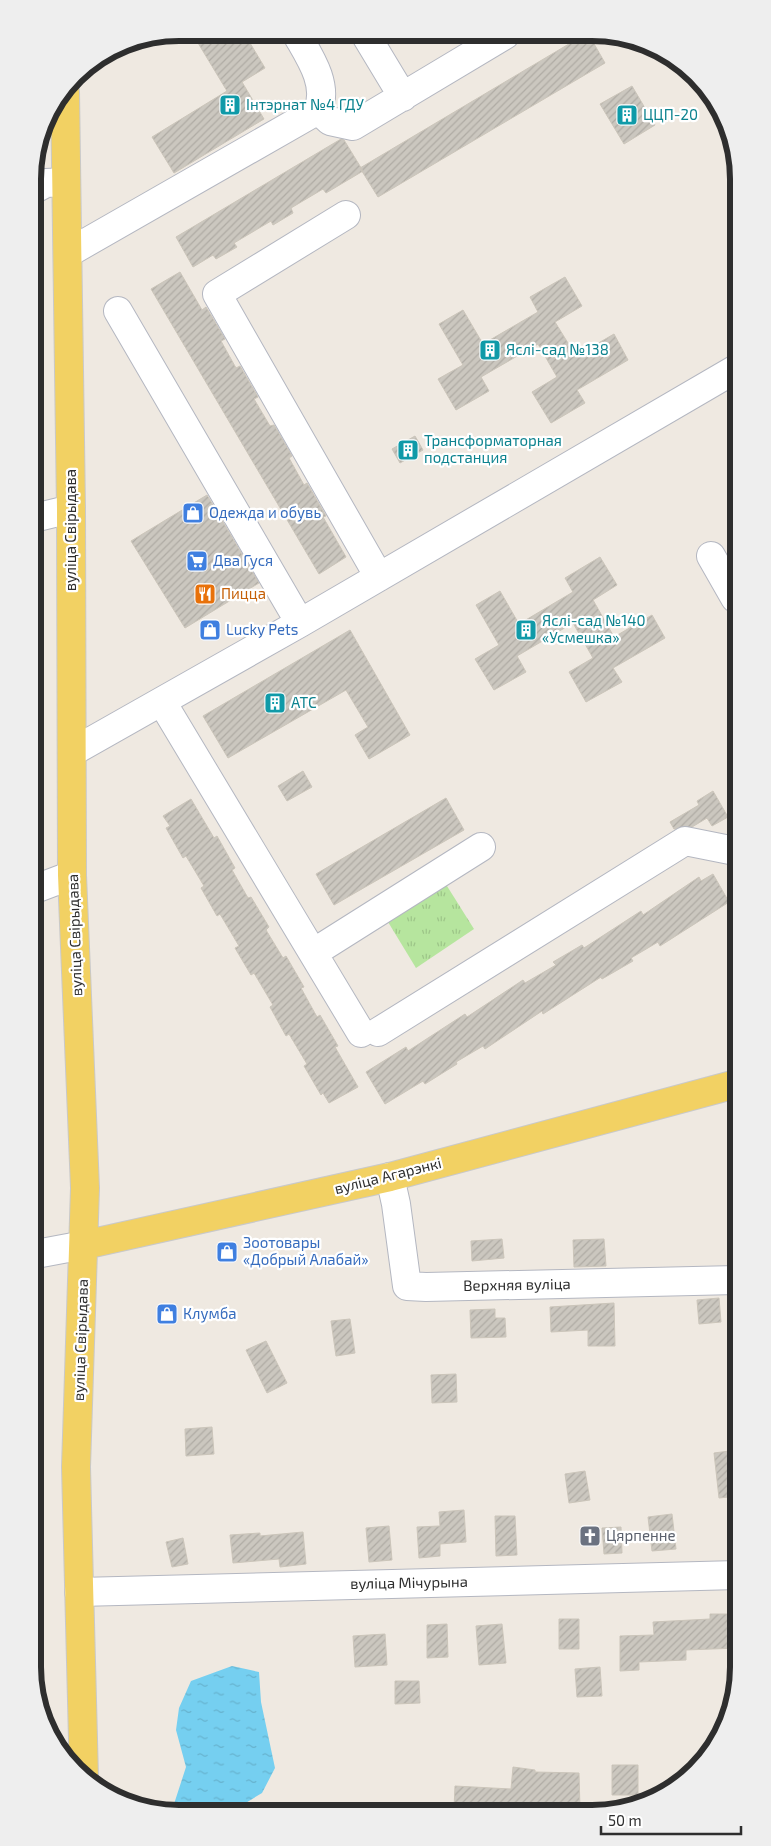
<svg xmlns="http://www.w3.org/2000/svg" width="771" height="1846" font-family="'Exo 2',sans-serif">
<defs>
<pattern id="park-tufts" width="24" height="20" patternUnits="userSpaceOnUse" patternTransform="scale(1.25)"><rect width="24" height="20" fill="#b6e59e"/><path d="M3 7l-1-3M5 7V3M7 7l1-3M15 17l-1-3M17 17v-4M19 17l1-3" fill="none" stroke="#9dc588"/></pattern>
<pattern id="water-ripples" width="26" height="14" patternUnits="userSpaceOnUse" patternTransform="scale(1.25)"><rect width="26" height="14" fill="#75cff0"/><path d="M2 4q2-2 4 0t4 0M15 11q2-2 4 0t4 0" fill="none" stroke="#66b2ce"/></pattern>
<pattern id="building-hatch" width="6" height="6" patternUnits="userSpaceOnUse" patternTransform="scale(1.25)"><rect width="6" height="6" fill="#cbc7bf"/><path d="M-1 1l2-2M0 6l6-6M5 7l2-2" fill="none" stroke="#afaba4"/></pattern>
</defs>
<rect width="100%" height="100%" fill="#efe9e1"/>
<path fill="url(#park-tufts)" d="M 437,883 L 447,886 L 474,929 L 416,968 L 385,917 Z"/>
<path fill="url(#water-ripples)" d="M 232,1666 L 259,1672 L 261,1702 L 275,1768 L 262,1793 L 234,1810 L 175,1811 L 174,1804 L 186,1767 L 176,1730 L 179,1708 L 191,1681 Z"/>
<path fill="url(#building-hatch)" stroke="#cbc5ba" d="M 192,33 L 244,33 L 265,68 L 242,82 L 264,119 L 174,173 L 152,137 L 227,91 Z
M 584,35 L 589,35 L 605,63 L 378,197 L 360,168 Z
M 632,86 L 655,125 L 624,144 L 600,104 Z
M 341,139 L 344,140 L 363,171 L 326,193 L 323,189 L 291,208 L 293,213 L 273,225 L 271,221 L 234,243 L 237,247 L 216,259 L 213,255 L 193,267 L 176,237 Z
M 180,272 L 202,310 L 206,307 L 212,317 L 225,339 L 221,341 L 236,368 L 240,366 L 258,397 L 254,399 L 270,426 L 274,425 L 277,430 L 292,456 L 289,458 L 304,485 L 307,483 L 326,516 L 323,517 L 346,557 L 319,574 L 151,289 Z
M 565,277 L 582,306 L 555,322 L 576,356 L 614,334 L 628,360 L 577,390 L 585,403 L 551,423 L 532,392 L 557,377 L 538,344 L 481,377 L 489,391 L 456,410 L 438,379 L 463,365 L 439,324 L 463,310 L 483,344 L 538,312 L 530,297 Z
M 415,436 L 423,450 L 400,463 L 392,449 Z
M 207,495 L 259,583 L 185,628 L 131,541 Z
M 600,557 L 617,585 L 593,600 L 614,637 L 652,615 L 665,638 L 613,668 L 622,682 L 586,702 L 569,672 L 593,658 L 573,623 L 517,656 L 526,672 L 494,690 L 475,659 L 499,645 L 476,605 L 500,591 L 519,624 L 573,592 L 565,578 Z
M 350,630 L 410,735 L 369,759 L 355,735 L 368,727 L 346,690 L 228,758 L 203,716 Z
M 303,771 L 312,787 L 287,801 L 278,786 Z
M 713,791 L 728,817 L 712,826 L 707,818 L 692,827 L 674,829 L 670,822 L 699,805 L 697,801 Z
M 446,798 L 464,830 L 334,905 L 316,874 Z
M 191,799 L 214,838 L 217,836 L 235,868 L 232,870 L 248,898 L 251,897 L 269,927 L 266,930 L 283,958 L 286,956 L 304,987 L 301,988 L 317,1017 L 320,1015 L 338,1046 L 335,1047 L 358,1087 L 329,1103 L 323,1093 L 321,1095 L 304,1066 L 307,1064 L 289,1034 L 286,1036 L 270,1007 L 273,1005 L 254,973 L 251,975 L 235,948 L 239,946 L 220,914 L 217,916 L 201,888 L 204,886 L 186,856 L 183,858 L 166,828 L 170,826 L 163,816 Z
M 713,874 L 729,902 L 660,946 L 658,942 L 631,958 L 633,961 L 602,979 L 601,977 L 543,1014 L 542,1011 L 485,1049 L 483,1046 L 456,1062 L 457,1064 L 425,1084 L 423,1081 L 385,1104 L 366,1072 L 406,1047 L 408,1051 L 465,1014 L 467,1017 L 523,980 L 525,983 L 556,965 L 553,962 L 582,945 L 584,948 L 641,911 L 643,915 L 699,877 L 701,881 Z
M 502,1239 L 504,1258 L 472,1261 L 471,1241 Z
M 604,1239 L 606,1266 L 574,1267 L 573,1240 Z
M 719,1298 L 721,1322 L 699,1324 L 697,1300 Z
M 614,1303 L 615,1346 L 588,1346 L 588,1330 L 551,1332 L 550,1307 Z
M 495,1309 L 495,1318 L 505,1318 L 506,1337 L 471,1338 L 470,1310 Z
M 350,1319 L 355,1353 L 336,1356 L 331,1321 Z
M 266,1341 L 287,1383 L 267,1393 L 246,1350 Z
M 456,1374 L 457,1402 L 432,1403 L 431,1375 Z
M 212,1427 L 214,1454 L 186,1456 L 185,1429 Z
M 737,1450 L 738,1496 L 719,1498 L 714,1453 Z
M 585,1471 L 590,1500 L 569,1503 L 565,1474 Z
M 464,1510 L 466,1542 L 440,1544 L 440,1556 L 419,1558 L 417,1527 L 440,1526 L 439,1512 Z
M 672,1514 L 676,1549 L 652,1551 L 648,1517 Z
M 495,1516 L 515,1516 L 517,1555 L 496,1556 Z
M 389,1526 L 392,1560 L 369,1562 L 366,1528 Z
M 621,1527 L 622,1553 L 604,1554 L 602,1528 Z
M 303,1532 L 306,1564 L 280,1567 L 279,1559 L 233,1563 L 230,1535 L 260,1533 L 260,1536 Z
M 183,1538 L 188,1564 L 172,1567 L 166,1542 Z
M 710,1614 L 738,1614 L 738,1648 L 686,1650 L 686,1660 L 639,1662 L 639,1670 L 620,1671 L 620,1636 L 654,1635 L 653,1622 L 710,1619 Z
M 559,1619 L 579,1619 L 579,1649 L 559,1649 Z
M 447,1624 L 448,1657 L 427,1658 L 427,1625 Z
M 502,1624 L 506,1663 L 479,1665 L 476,1626 Z
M 385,1634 L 387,1665 L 355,1667 L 353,1636 Z
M 600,1667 L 602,1696 L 577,1697 L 575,1669 Z
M 395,1681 L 419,1681 L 420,1703 L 395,1704 Z
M 612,1765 L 638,1765 L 638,1795 L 612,1795 Z
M 513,1767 L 535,1770 L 535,1772 L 579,1773 L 580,1809 L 558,1809 L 558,1805 L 532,1805 L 531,1809 L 454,1809 L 455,1786 L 511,1789 Z"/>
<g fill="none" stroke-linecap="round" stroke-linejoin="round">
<g stroke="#b4b7c1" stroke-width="30">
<path id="minor" d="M 365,34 L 403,97
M 318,110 L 330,121 L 353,126 L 505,35
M 33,190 L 46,183 L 66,182
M 346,215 L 217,294 L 379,577
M 68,253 L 318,110 C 329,84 309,56 296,33
M 118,311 L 300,623
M 34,518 L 71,509
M 711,556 L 735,598
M 162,702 L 361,1033
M 72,752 L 300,623 L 734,370
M 35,889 L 72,875
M 313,953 L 481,847
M 378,1032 L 685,841 L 730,850 L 736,847
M 390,1177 L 396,1204 L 407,1286 L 426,1287 L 737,1280
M 36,1254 L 84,1245
M 79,1592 L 738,1575"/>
</g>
<g stroke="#c9c9c9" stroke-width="30">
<path id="major" d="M 65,92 L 71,509 L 72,875 L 85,1188 L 76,1467 L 84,1778
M 84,1245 L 390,1177 L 736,1084"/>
</g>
<use href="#minor" stroke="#fff" stroke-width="28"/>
<use href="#major" stroke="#f2d163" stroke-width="28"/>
</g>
<defs>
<g id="building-square" transform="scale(1.125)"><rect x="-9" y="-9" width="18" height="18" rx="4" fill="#0f9aa8" stroke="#fff"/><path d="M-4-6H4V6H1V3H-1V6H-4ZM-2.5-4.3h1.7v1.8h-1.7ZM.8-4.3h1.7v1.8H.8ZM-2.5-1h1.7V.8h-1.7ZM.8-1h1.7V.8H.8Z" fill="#fff"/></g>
<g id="shop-square" transform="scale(1.125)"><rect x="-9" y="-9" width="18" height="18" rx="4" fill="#3f7fe0" stroke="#fff"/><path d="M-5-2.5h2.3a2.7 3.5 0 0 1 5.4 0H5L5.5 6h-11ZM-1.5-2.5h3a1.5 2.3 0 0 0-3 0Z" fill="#fff"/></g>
<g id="supermarket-square" transform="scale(1.125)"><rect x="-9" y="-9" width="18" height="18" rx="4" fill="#3f7fe0" stroke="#fff"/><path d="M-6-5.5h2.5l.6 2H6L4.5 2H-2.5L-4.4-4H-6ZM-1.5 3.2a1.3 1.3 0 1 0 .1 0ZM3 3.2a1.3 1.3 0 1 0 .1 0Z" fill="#fff"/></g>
<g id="restaurant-square" transform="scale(1.125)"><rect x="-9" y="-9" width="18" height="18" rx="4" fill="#e8710a" stroke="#fff"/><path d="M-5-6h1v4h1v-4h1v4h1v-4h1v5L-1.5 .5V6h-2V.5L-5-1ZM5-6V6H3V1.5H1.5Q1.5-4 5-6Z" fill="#fff"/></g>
<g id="church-square" transform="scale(1.125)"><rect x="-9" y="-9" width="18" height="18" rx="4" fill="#6b7280" stroke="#fff"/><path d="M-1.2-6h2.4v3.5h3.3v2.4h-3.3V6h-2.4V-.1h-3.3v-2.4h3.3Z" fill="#fff"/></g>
</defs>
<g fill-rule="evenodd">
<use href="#building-square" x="230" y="105"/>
<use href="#building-square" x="627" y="115"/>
<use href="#building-square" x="490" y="350"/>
<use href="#building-square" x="408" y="450"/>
<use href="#shop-square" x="193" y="513"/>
<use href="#supermarket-square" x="197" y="561"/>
<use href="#restaurant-square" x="205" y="594"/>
<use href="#shop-square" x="210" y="630"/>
<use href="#building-square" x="526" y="630"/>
<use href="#building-square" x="275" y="703"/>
<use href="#shop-square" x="227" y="1252"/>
<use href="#shop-square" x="167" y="1314"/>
<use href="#church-square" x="590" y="1536"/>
</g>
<g text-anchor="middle" stroke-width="4.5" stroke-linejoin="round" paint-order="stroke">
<g font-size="15" fill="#0d838f" stroke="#fff" text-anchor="start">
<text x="246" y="110">Інтэрнат №4 ГДУ</text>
<text x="643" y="120">ЦЦП-20</text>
<text x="506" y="355">Яслі-сад №138</text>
<text x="424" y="446">Трансформаторная<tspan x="424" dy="17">подстанция</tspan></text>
<text x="542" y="626">Яслі-сад №140<tspan x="542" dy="17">«Усмешка»</tspan></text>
<text x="291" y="708">АТС</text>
</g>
<g font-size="15" fill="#366cbe" stroke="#fff" text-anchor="start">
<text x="209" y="518">Одежда и обувь</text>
<text x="213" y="566">Два Гуся</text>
<text x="226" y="635">Lucky Pets</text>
<text x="243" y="1248">Зоотовары<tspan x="243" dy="17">«Добрый Алабай»</tspan></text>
<text x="183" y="1319">Клумба</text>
</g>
<g font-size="15" fill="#2e2e2e" stroke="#fff">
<text transform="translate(71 530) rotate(-90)" y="5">вуліца Свірыдава</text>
<text transform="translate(75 935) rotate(-92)" y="5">вуліца Свірыдава</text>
<text transform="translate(388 1176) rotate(-14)" y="5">вуліца Агарэнкі</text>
<text transform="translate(517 1285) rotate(-1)" y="5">Верхняя вуліца</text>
<text transform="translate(81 1340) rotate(-88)" y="5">вуліца Свірыдава</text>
<text transform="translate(409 1583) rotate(-1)" y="5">вуліца Мічурына</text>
</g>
<g font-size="15" fill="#c56008" stroke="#fff" text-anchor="start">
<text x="221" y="599">Пицца</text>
</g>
<g font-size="15" fill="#5b616d" stroke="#fff" text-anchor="start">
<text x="606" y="1541">Цярпенне</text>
</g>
</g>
<path d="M0 0H771V1846H0ZM179 41H592A138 138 0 0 1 730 179V1667A138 138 0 0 1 592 1805H179A138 138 0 0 1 41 1667V179A138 138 0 0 1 179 41Z" fill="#eee" fill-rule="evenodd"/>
<path fill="none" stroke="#2e2e2e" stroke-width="6" d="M179 41H592A138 138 0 0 1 730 179V1667A138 138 0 0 1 592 1805H179A138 138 0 0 1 41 1667V179A138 138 0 0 1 179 41Z"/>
<path d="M601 1826v8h140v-8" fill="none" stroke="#2e2e2e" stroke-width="2.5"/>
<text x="608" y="1826" font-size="15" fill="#2e2e2e" stroke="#ffffff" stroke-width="4" paint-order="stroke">50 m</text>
</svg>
